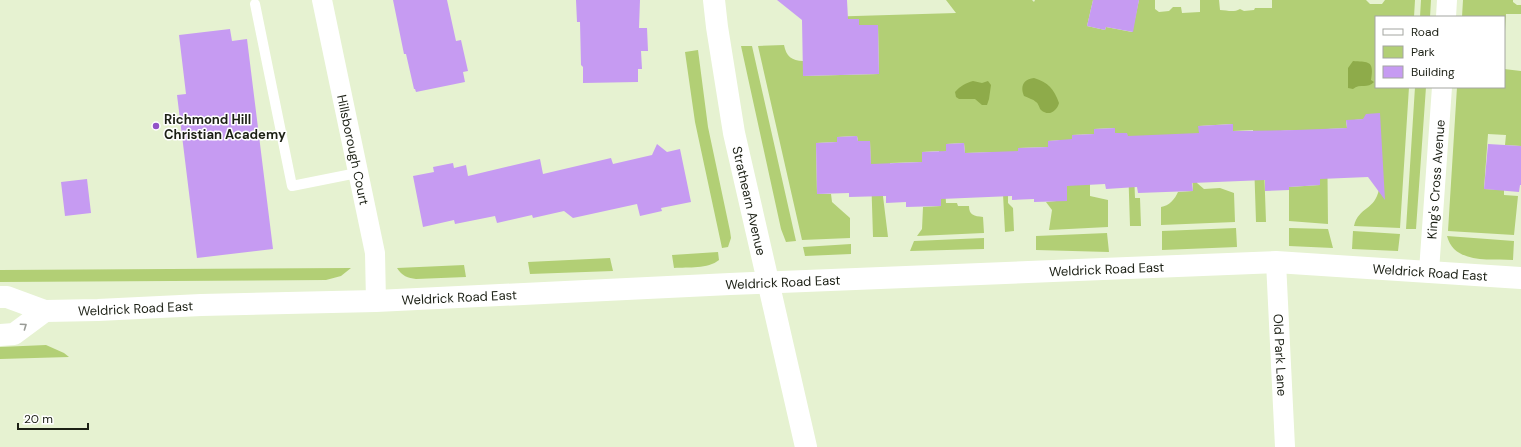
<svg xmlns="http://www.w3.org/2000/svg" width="1521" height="447" font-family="'DM Sans',sans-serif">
<rect width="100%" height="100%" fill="#e6f2d1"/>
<path fill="#b2cf75" d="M 946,0 L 1032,0 L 1034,2 L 1035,0 L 1093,0 L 1087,26 L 1105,30 L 1106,27 L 1132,32 L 1139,0 L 1155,0 L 1155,9 L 1159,12 L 1169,11 L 1173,7 L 1181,7 L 1182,13 L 1200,12 L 1200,0 L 1219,0 L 1220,10 C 1227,10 1233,13 1240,9 L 1244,11 L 1254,10 L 1255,8 L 1272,8 L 1272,0 L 1366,0 L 1370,4 L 1382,4 L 1385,0 L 1415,0 L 1414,17 L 1376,17 L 1376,87 L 1409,87 L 1400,228 L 1354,226 C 1359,206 1375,211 1379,189 L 1363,119 L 1346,121 L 1347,128 L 1327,129 L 1328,224 L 1289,221 L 1289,187 L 1320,185 L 1317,134 C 1296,130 1284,127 1263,137 L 1266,222 L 1256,222 L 1253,130 L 1233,131 L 1232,124 L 1199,126 L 1199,135 L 1195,135 L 1197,183 L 1204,189 L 1220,188 L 1234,193 L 1235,222 L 1161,225 L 1161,207 C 1169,206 1175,199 1178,192 L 1193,191 L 1190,135 L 1133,146 L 1135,198 L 1140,198 L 1141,226 L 1130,226 L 1127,133 L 1115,133 L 1114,128 L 1094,129 L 1094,134 L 1072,135 L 1074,185 L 1090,184 L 1090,196 L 1108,200 L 1108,227 L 1049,230 L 1052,210 L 1046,202 L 1067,200 L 1064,140 L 1048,141 L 1048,147 L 1018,148 L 1018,161 L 997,165 L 997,152 L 965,153 L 964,143 L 946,144 L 946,153 L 943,154 L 946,203 L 957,203 L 958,206 L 969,206 C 969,215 974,216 983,217 L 984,233 L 917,236 L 922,229 L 923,207 L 941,206 L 939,151 L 922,152 L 922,162 L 890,163 L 890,177 L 881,180 L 888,237 L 873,237 L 870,141 L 858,141 L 857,136 L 837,137 L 837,142 L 816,143 L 817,194 L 831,194 L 832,202 L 850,218 L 850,238 L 802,240 L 758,46 L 784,45 C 786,56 792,61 803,61 L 803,76 L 879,74 L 878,25 L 859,25 L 859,19 L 822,20 L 822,17 L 956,13 Z
M 1421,0 L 1431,0 L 1430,17 L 1420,17 Z
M 1463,0 L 1513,0 L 1513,2 L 1517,5 L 1521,5 L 1521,14 L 1506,14 L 1505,31 L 1504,31 L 1504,17 L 1462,17 Z
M 741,46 L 752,46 L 796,241 L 786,242 L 781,229 Z
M 698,50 L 708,127 L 730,231 L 731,238 L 728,247 L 722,248 L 695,122 L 685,52 Z
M 1504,69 L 1521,71 L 1521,146 L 1505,145 L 1506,135 L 1488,134 L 1484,189 L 1504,190 L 1504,195 L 1518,196 L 1514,235 L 1448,231 L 1457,87 L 1504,87 Z
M 1415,87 L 1426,87 L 1416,229 L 1406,229 Z
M 1008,188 L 1008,203 L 1013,208 L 1014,231 L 1005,232 L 1003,194 Z
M 1236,228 L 1237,247 L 1162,250 L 1162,231 Z
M 1289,228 L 1328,229 L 1333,248 L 1289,246 Z
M 1353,231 L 1400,234 L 1398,251 L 1352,249 Z
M 1107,233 L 1109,252 L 1036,250 L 1036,236 Z
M 1447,236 L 1514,241 L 1513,260 C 1490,259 1454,264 1447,236 Z
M 984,238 L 984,249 L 910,251 L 914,241 Z
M 851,244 L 851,254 L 805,256 L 803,247 Z
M 718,252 L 719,260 C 708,269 688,267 674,268 L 672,255 Z
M 610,258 L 613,271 L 530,274 L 528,262 Z
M 464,265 L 466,277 L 416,279 C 408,278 402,276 397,268 Z
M 351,268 L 341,276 L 326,280 L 0,282 L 0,270 Z
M 46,345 L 64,353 L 69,357 L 0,359 L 0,347 Z"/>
<path fill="#8eab4a" d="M 1353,61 C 1370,62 1374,61 1371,80 L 1374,82 C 1368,89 1360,83 1353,89 L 1348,88 L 1348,68 Z
M 1034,78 C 1048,82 1054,89 1059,103 C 1057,111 1049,117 1041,110 C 1039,108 1039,104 1036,102 C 1033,99 1028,98 1024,96 C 1020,87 1023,79 1034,78 Z
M 973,81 L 982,83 L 988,81 L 991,85 L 989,99 L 987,105 L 982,105 L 975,99 L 959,99 L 956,97 L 955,92 C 960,86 966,83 973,81 Z"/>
<path fill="#c69bf2" d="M 393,0 L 447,0 L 456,41 L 461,40 L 468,71 L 463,72 L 465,82 L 416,92 L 415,89 L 414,89 L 406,54 L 404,54 Z
M 576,0 L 640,0 L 639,28 L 647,28 L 648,51 L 641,51 L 642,69 L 638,69 L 638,82 L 583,83 L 583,67 L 581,65 L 580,22 L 577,22 Z
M 777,0 L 847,0 L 848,19 L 859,19 L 859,25 L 878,25 L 879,74 L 803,76 L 802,20 Z
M 1093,0 L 1139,0 L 1133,32 L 1106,27 L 1105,30 L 1087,26 Z
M 230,29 L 232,41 L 247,39 L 273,249 L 197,258 L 177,95 L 186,94 L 179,35 Z
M 1380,113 L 1385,200 L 1368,177 L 1320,179 L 1320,185 L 1289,187 L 1289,190 L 1265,191 L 1265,180 L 1192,183 L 1193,191 L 1138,193 L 1137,187 L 1106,189 L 1105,184 L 1067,186 L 1067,201 L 1034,202 L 1034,199 L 1012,200 L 1012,196 L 941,199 L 941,206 L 906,207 L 906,202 L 886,203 L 886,196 L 849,197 L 849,193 L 817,194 L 816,143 L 837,142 L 837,137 L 857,136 L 858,141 L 870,141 L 871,164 L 922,162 L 922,152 L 946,151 L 946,144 L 964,143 L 965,153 L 1018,151 L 1018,148 L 1048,147 L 1048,141 L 1072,139 L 1072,135 L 1094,134 L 1094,129 L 1115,128 L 1115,133 L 1127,133 L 1128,136 L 1199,133 L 1198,126 L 1233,124 L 1233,131 L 1296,130 L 1347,128 L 1346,120 L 1363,119 L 1366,114 Z
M 657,144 L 667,152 L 680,149 L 691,202 L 661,208 L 662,211 L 640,216 L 637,204 L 573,218 L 564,211 L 533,218 L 532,215 L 497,223 L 495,216 L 455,224 L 454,220 L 423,227 L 413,176 L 434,172 L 433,167 L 453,163 L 454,168 L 466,165 L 468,176 L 540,159 L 543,174 L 611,158 L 613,164 L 652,155 Z
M 1488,144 L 1521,146 L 1521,185 L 1520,185 L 1519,192 L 1484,189 Z
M 87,179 L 91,213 L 65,216 L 61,182 Z"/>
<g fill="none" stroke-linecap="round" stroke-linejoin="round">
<path stroke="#fff" stroke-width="10" d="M 255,4 L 292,186 L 357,173"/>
<g stroke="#fff" stroke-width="20">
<path id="s1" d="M 322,0 L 375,253 L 376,301"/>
<path d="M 1446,17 L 1447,0"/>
<path id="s2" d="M 1276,262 L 1285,447"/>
<path id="s3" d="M 1429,271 L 1442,87"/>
</g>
<g stroke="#fff" stroke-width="22">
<path id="s4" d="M 714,0 L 717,27 L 734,133 L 806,447"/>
<path id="s5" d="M 0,297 L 7,297 L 45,311 L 98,310 L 201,305 L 376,301 L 730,284 L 1276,262 L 1521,278"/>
<path d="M 0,335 L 14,334 L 45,311"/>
</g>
</g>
<defs><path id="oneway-chevron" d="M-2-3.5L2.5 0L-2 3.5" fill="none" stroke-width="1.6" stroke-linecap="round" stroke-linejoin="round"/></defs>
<use stroke="#999b96" href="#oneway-chevron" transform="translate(24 326) rotate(-35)"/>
<circle fill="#9253c8" stroke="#fff" stroke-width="1.5" cx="156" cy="126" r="4"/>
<g text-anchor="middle" stroke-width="3" stroke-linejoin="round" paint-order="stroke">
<g font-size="13" font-weight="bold" fill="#1c2015" stroke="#fff" text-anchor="start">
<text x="164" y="124">Richmond Hill<tspan x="164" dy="15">Christian Academy</tspan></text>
</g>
<g font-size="13" fill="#1c2015" stroke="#fff">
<text dy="5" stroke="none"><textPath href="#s1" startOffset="153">Hillsborough Court</textPath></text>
<text dy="5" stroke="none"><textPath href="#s3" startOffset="92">King's Cross Avenue</textPath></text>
<text dy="5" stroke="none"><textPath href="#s4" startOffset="204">Strathearn Avenue</textPath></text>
<text dy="5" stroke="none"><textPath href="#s5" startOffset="1110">Weldrick Road East</textPath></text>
<text dy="5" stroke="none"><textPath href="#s5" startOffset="1434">Weldrick Road East</textPath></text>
<text dy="5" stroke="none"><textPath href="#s5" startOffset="786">Weldrick Road East</textPath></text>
<text dy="5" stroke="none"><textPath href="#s5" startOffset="462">Weldrick Road East</textPath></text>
<text dy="5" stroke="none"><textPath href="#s5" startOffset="138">Weldrick Road East</textPath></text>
<text dy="5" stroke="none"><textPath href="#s2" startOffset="93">Old Park Lane</textPath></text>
</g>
</g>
<rect x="1375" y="16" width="130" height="72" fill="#ffffff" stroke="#a4a6a1"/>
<rect x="1383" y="29" width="20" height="6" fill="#ffffff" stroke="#a4a6a1"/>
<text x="1411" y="36" font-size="12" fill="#1c2015">Road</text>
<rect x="1383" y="46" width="20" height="12" fill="#b2cf75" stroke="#a4a6a1"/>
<text x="1411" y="56" font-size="12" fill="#1c2015">Park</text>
<rect x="1383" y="66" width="20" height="12" fill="#c69bf2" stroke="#a4a6a1"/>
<text x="1411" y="76" font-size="12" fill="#1c2015">Building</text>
<path d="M18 423v6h70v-6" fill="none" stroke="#1c2015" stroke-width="2"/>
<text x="24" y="423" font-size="12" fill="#1c2015" stroke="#ffffff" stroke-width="3" paint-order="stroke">20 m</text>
</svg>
